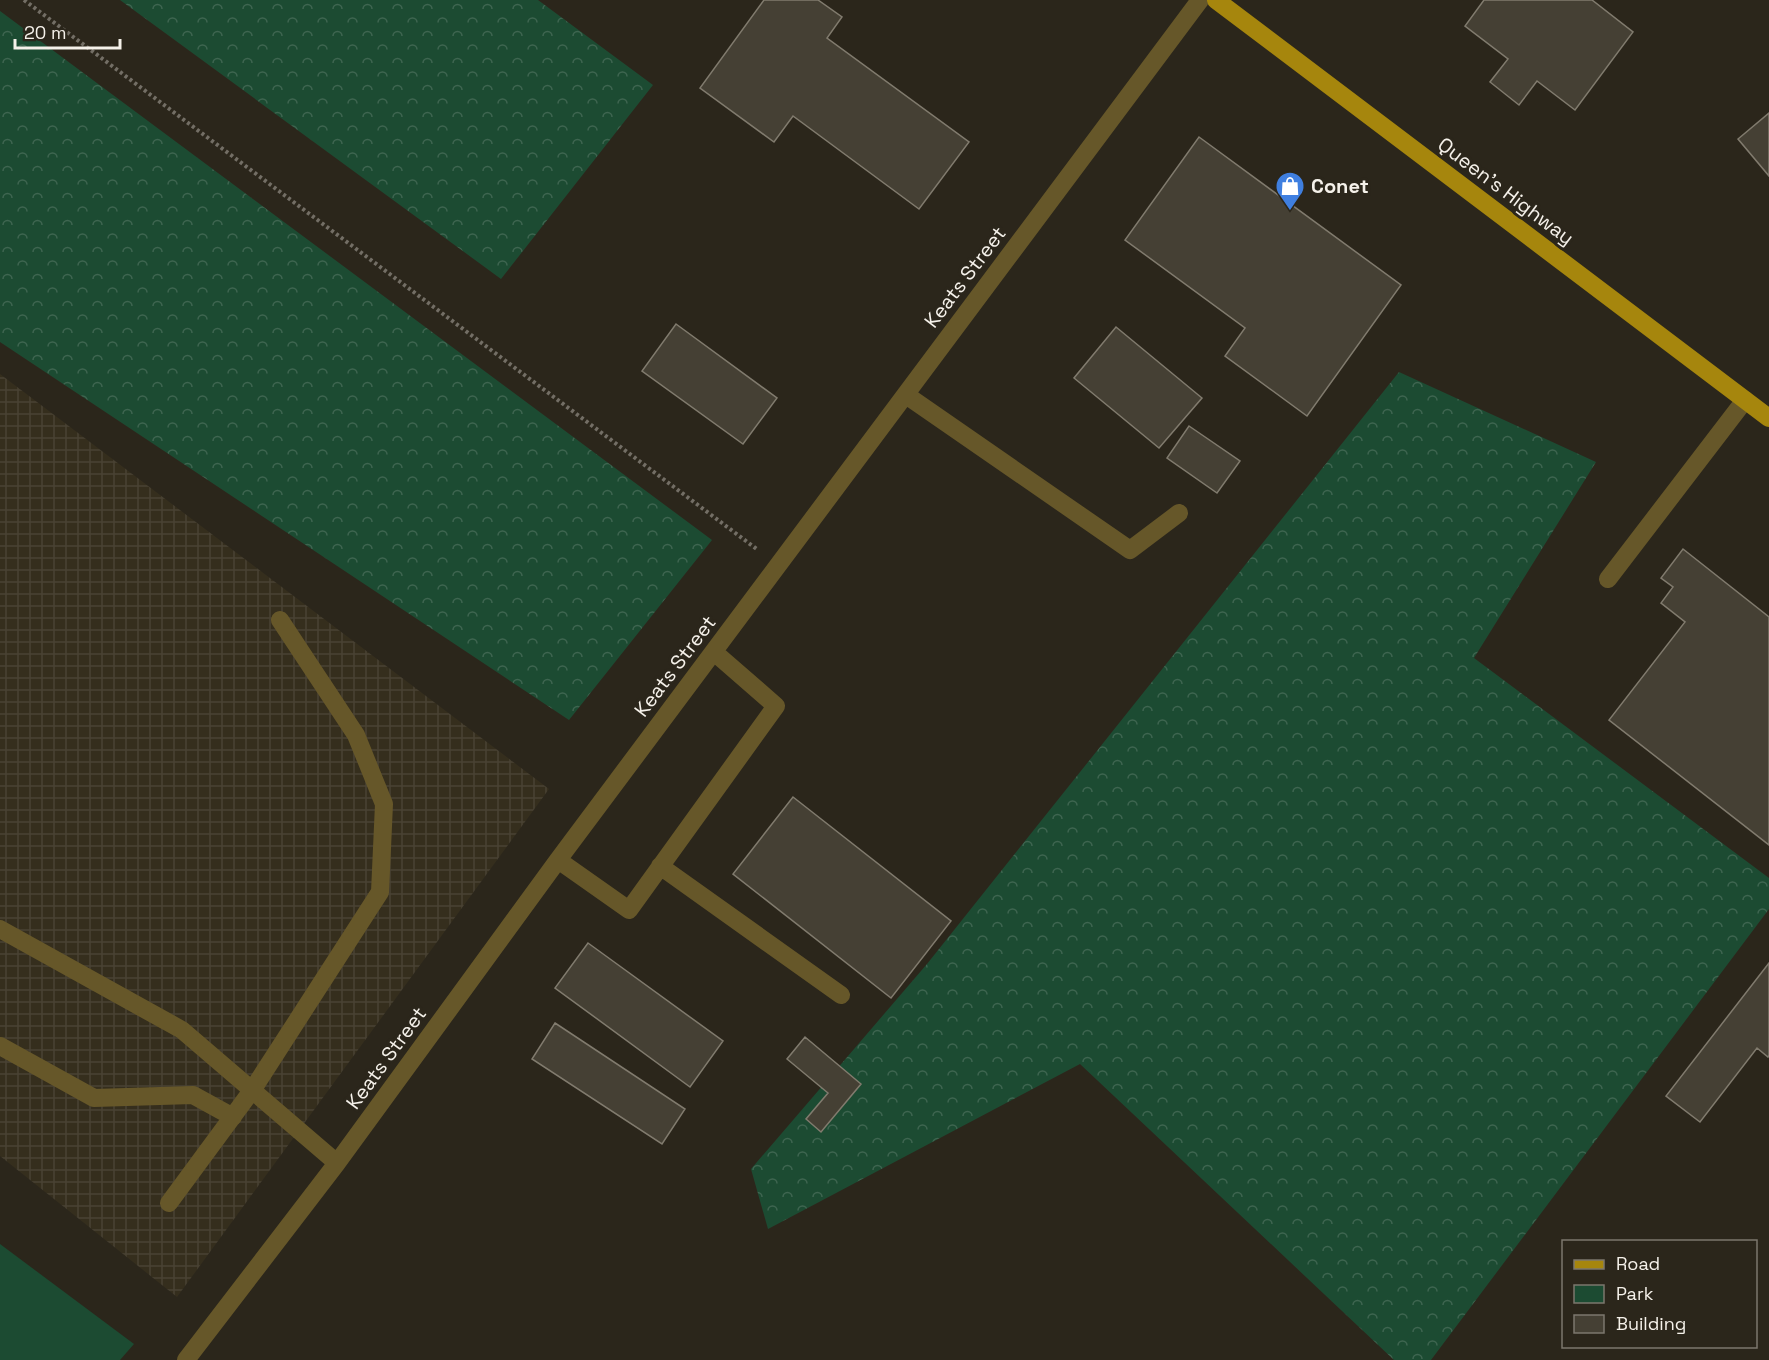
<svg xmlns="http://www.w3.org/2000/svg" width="1769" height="1360" font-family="'Space Grotesk',sans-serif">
<defs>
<pattern id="industrial-grid" width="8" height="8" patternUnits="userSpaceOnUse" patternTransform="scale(1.5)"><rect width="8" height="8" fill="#352e1d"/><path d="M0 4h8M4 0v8" fill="none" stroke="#494233"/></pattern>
<pattern id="forest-crowns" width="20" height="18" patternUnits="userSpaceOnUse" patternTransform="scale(1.5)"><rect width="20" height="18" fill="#1c4b32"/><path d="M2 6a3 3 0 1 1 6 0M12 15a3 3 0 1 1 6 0" fill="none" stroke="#3e6550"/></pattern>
</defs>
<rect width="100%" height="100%" fill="#2b261b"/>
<path fill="url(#industrial-grid)" d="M 0,374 L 549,789 L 177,1297 L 0,1156 Z"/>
<path fill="url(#forest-crowns)" d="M 120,0 L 538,0 L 653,85 L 501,279 Z
M 0,11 L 712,540 L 569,720 L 0,342 Z
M 1399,372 L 1596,462 L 1474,658 L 1769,878 L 1769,909 L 1431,1360 L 1394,1360 L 1080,1064 L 768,1229 L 751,1169 L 927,964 Z"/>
<path fill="#1c4b32" d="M 0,1244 L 134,1344 L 120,1360 L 0,1360 Z"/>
<path fill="#454034" stroke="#817b6e" stroke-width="1.5" d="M 764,0 L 818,0 L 842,17 L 827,38 L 969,142 L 919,209 L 793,116 L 774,142 L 700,88 Z
M 1484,0 L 1592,0 L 1633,32 L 1575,110 L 1537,81 L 1519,105 L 1490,82 L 1508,59 L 1465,26 Z
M 1769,113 L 1769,176 L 1738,139 Z
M 1199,137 L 1401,285 L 1307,416 L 1225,356 L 1245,328 L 1125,240 Z
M 676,324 L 777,398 L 743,444 L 642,371 Z
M 1116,327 L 1202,398 L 1159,448 L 1074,378 Z
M 1189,426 L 1240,461 L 1217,493 L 1167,458 Z
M 1683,549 L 1769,617 L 1769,845 L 1609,720 L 1685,622 L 1661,603 L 1673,587 L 1661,578 Z
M 793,797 L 951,921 L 891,998 L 733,874 Z
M 588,943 L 723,1041 L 690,1087 L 555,988 Z
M 1769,963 L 1769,1055 L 1768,1057 L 1757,1048 L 1700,1122 L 1666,1096 Z
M 555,1023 L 685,1109 L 662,1144 L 532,1059 Z
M 805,1037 L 861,1084 L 821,1132 L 806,1119 L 828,1093 L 787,1059 Z"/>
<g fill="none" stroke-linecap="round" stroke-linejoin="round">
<path stroke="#736e65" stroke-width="4" stroke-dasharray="3 3" stroke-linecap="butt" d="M 24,0 L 758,550"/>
<path stroke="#665729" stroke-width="18" d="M 906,395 L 1130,550 L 1179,513
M 1608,579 L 1745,400
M 558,860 L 629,910 L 776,706 L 714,652
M 660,866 L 841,995
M 0,929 L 182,1030 L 337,1163
M 0,1046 L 94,1098 L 193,1095 L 233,1117
M 169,1203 L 253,1089 L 380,892 L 384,804 L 356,735 L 280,620
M 186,1360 L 337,1163 L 558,860 L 1200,0"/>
<path stroke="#a6860d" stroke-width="18" d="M 1216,0 L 1769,418"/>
</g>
<defs>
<g id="shop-pin" transform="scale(1.5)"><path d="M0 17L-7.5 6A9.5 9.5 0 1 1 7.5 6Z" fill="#3f7fe0" stroke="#2b261b"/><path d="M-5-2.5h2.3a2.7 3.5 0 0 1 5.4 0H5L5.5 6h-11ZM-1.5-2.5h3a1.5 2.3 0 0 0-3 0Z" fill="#fff"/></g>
</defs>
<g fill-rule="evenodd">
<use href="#shop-pin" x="1290" y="186"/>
</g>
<g text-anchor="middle" stroke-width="6" stroke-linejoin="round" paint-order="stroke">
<g font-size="20" font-weight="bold" fill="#f5f1ea" stroke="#2b261b" text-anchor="start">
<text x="1311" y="193">Conet</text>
</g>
<g font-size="20" fill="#f5f1ea" stroke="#2b261b">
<text transform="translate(1506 191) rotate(37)" y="7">Queen's Highway</text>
<text transform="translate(965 277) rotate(-53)" y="7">Keats Street</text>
<text transform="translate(675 666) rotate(-53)" y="7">Keats Street</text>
<text transform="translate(386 1058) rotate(-54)" y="7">Keats Street</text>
</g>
</g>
<rect x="1562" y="1240" width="195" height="108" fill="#2b261b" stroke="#7c776e" stroke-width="1.5"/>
<rect x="1574" y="1260" width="30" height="9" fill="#a6860d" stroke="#7c776e" stroke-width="1.5"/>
<text x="1616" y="1270" font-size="18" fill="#f5f1ea">Road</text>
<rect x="1574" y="1285" width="30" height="18" fill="#1c4b32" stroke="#7c776e" stroke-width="1.5"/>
<text x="1616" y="1300" font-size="18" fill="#f5f1ea">Park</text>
<rect x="1574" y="1315" width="30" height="18" fill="#454034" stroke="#7c776e" stroke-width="1.5"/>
<text x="1616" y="1330" font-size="18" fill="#f5f1ea">Building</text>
<path d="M15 39v9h105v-9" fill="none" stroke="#f5f1ea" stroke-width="3"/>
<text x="24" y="39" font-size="18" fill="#f5f1ea" stroke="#2b261b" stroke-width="4.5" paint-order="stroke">20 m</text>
</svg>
